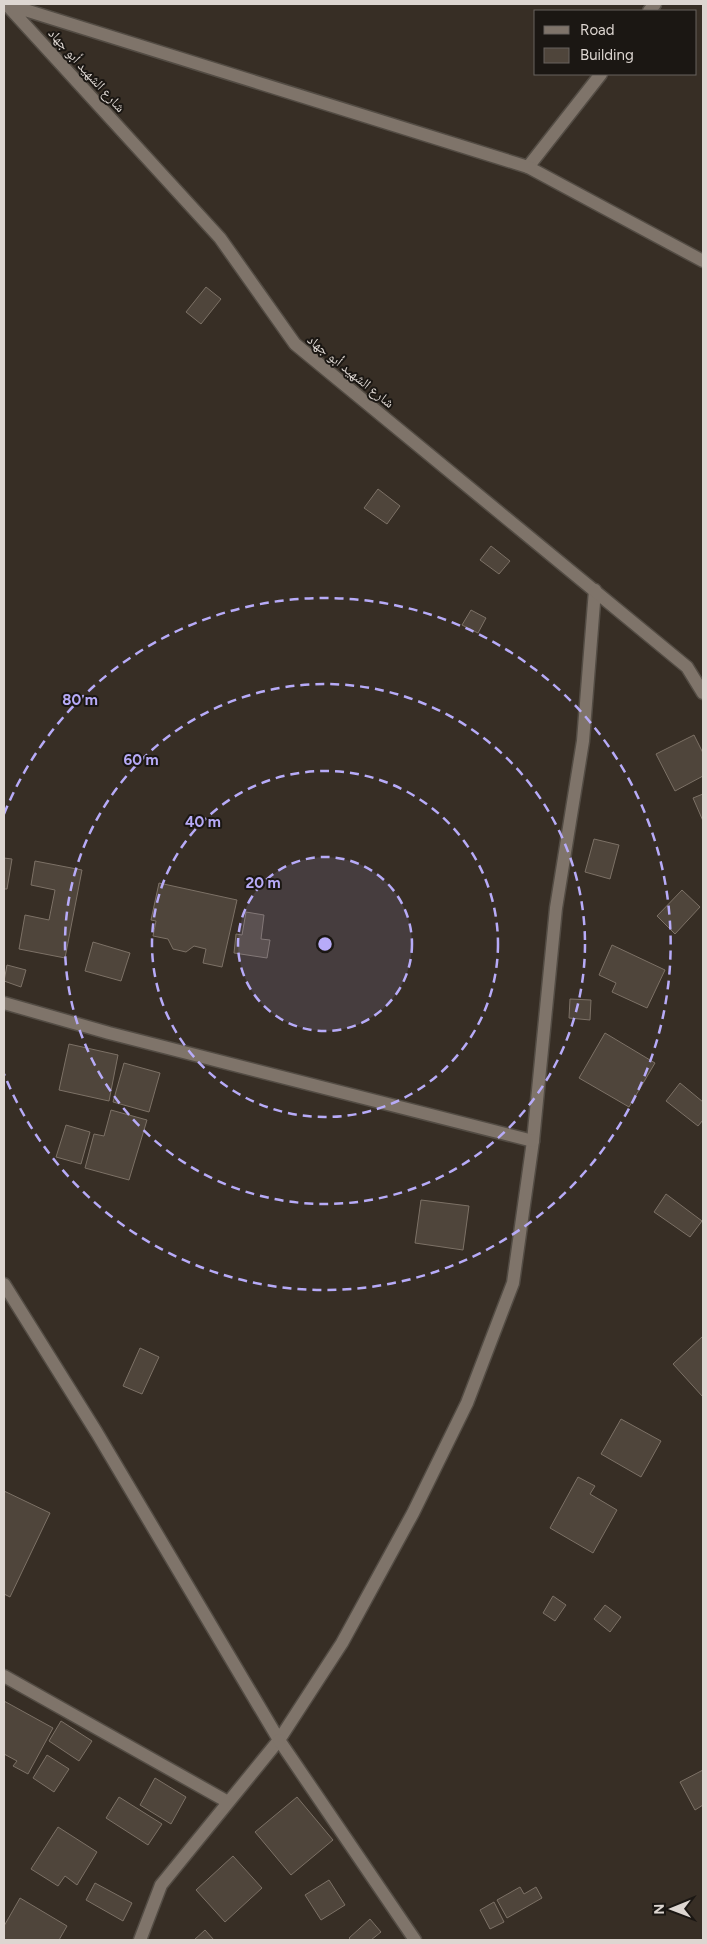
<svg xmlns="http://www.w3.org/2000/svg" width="707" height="1944" font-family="Figtree,'Noto Naskh Arabic',sans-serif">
<rect width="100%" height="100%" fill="#372e25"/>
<path fill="#4f453b" stroke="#7c7166" d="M 206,287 L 221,299 L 201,324 L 186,312 Z
M 378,489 L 400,506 L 387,524 L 364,508 Z
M 491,546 L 510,561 L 499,574 L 480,560 Z
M 471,610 L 486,618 L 478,633 L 462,625 Z
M 694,735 L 703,753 L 703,776 L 675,791 L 656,754 Z
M 703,794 L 703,821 L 693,798 Z
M 594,839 L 619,845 L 610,879 L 585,872 Z
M 4,858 L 12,859 L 7,889 L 4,889 Z
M 35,861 L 82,870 L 65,958 L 19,949 L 25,915 L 49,920 L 55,890 L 31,885 Z
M 159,883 L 237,900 L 222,967 L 203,963 L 206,949 L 194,946 L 186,952 L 173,949 L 168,939 L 153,936 L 156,921 L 151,920 Z
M 682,890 L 700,907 L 675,934 L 657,916 Z
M 246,912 L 264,915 L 261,939 L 270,940 L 267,958 L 234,953 L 236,934 L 242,935 Z
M 93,942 L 130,953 L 121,981 L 85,971 Z
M 612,945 L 665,970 L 647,1008 L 612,992 L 616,983 L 599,975 Z
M 7,965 L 26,970 L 21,987 L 4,981 Z
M 570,999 L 591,1000 L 590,1020 L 569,1018 Z
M 605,1033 L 655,1063 L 629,1107 L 579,1078 Z
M 69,1044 L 118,1055 L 109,1101 L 59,1090 Z
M 124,1063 L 160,1073 L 149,1112 L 113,1102 Z
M 680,1083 L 703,1102 L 703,1120 L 698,1126 L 666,1101 Z
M 111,1110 L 147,1120 L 129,1180 L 85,1168 L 94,1134 L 104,1136 Z
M 66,1125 L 90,1132 L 81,1164 L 56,1157 Z
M 666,1194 L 702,1221 L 690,1237 L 654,1212 Z
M 421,1200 L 469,1206 L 463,1250 L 415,1243 Z
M 703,1336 L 703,1397 L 673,1364 Z
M 140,1348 L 159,1357 L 142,1394 L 123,1386 Z
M 621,1419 L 661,1441 L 641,1477 L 601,1454 Z
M 578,1477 L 595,1486 L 590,1494 L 617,1510 L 593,1553 L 550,1528 Z
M 4,1491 L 50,1513 L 10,1597 L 4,1594 Z
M 553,1596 L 566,1605 L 555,1621 L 543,1613 Z
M 605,1605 L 621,1617 L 610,1632 L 594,1619 Z
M 4,1701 L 53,1728 L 28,1774 L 13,1766 L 17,1761 L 4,1754 Z
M 61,1721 L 92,1741 L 79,1761 L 49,1741 Z
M 47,1755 L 69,1769 L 54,1792 L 33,1778 Z
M 703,1770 L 703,1805 L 695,1810 L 680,1782 Z
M 155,1778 L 186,1797 L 171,1824 L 140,1805 Z
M 119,1797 L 162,1824 L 148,1845 L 106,1818 Z
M 297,1797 L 333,1840 L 291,1875 L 255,1832 Z
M 58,1827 L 97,1852 L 77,1885 L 65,1876 L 58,1886 L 31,1869 Z
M 233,1856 L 262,1888 L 225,1922 L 196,1890 Z
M 329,1880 L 345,1905 L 321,1920 L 305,1895 Z
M 95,1883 L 132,1903 L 123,1921 L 86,1900 Z
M 520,1887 L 524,1894 L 536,1887 L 542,1898 L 507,1918 L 497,1900 Z
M 20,1898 L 67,1926 L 59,1940 L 4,1940 L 4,1926 Z
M 494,1902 L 504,1922 L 490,1929 L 480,1910 Z
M 370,1919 L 381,1932 L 371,1940 L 351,1940 L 349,1938 Z
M 205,1930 L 214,1940 L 194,1940 Z"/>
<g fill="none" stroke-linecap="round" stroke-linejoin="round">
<g stroke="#534c44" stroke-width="15">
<path id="lane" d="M 649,11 L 655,4
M 528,167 L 601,74
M 4,1284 L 97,1433 L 279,1740
M 4,1676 L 228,1802
M 140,1940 L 161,1885 L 279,1740 L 342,1643 L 413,1513 L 467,1403 L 513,1283 L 533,1141 L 556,908 L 583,741 L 595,590"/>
</g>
<g stroke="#534c44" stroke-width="15">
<path id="street" d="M 6,4 L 220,238 L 295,344 L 687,667 L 703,693
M 6,4 L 528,167 L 703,261
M 4,1003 L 109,1033 L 533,1141
M 279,1740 L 415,1940"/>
</g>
<use href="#lane" stroke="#7f746a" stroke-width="12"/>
<use href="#street" stroke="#7f746a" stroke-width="12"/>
</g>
<circle cx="325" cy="944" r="87" fill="#b7abf8" fill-opacity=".12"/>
<g fill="none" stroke="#b7abf8" stroke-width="2.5" stroke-dasharray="9 6">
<circle cx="325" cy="944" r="87"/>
<circle cx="325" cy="944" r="173"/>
<circle cx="325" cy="944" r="260"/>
<path d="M4 814A346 346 0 1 1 4 1074"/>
</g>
<g text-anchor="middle" stroke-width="4" stroke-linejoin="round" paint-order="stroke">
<g font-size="14" fill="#ddd6d1" stroke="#1b1713">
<text transform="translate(87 70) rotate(48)" y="5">شارع الشهيد أبو جهاد</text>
<text transform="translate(351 371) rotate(39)" y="5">شارع الشهيد أبو جهاد</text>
</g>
</g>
<circle cx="325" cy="944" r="8" fill="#b7abf8" stroke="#1b1713" stroke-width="2.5"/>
<g font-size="15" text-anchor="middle" font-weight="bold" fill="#b7abf8" stroke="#1b1713" stroke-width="4" stroke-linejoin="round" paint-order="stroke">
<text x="80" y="705">80 m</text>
<text x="141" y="765">60 m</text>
<text x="203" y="827">40 m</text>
<text x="263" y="888">20 m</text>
</g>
<rect width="707" height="1944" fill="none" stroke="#ddd6d1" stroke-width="10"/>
<rect x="534" y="10" width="162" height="65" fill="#1b1713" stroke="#69635f"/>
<rect x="544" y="26" width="25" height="8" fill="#7f746a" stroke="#69635f"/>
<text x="580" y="35" font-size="15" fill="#ddd6d1">Road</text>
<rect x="544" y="48" width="25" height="15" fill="#4f453b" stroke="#69635f"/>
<text x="580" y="60" font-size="15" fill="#ddd6d1">Building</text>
<g transform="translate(672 1909) rotate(269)" stroke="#1b1713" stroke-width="4" paint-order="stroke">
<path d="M0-4L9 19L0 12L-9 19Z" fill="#ddd6d1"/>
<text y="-8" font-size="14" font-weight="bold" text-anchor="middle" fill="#ddd6d1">N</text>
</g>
</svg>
